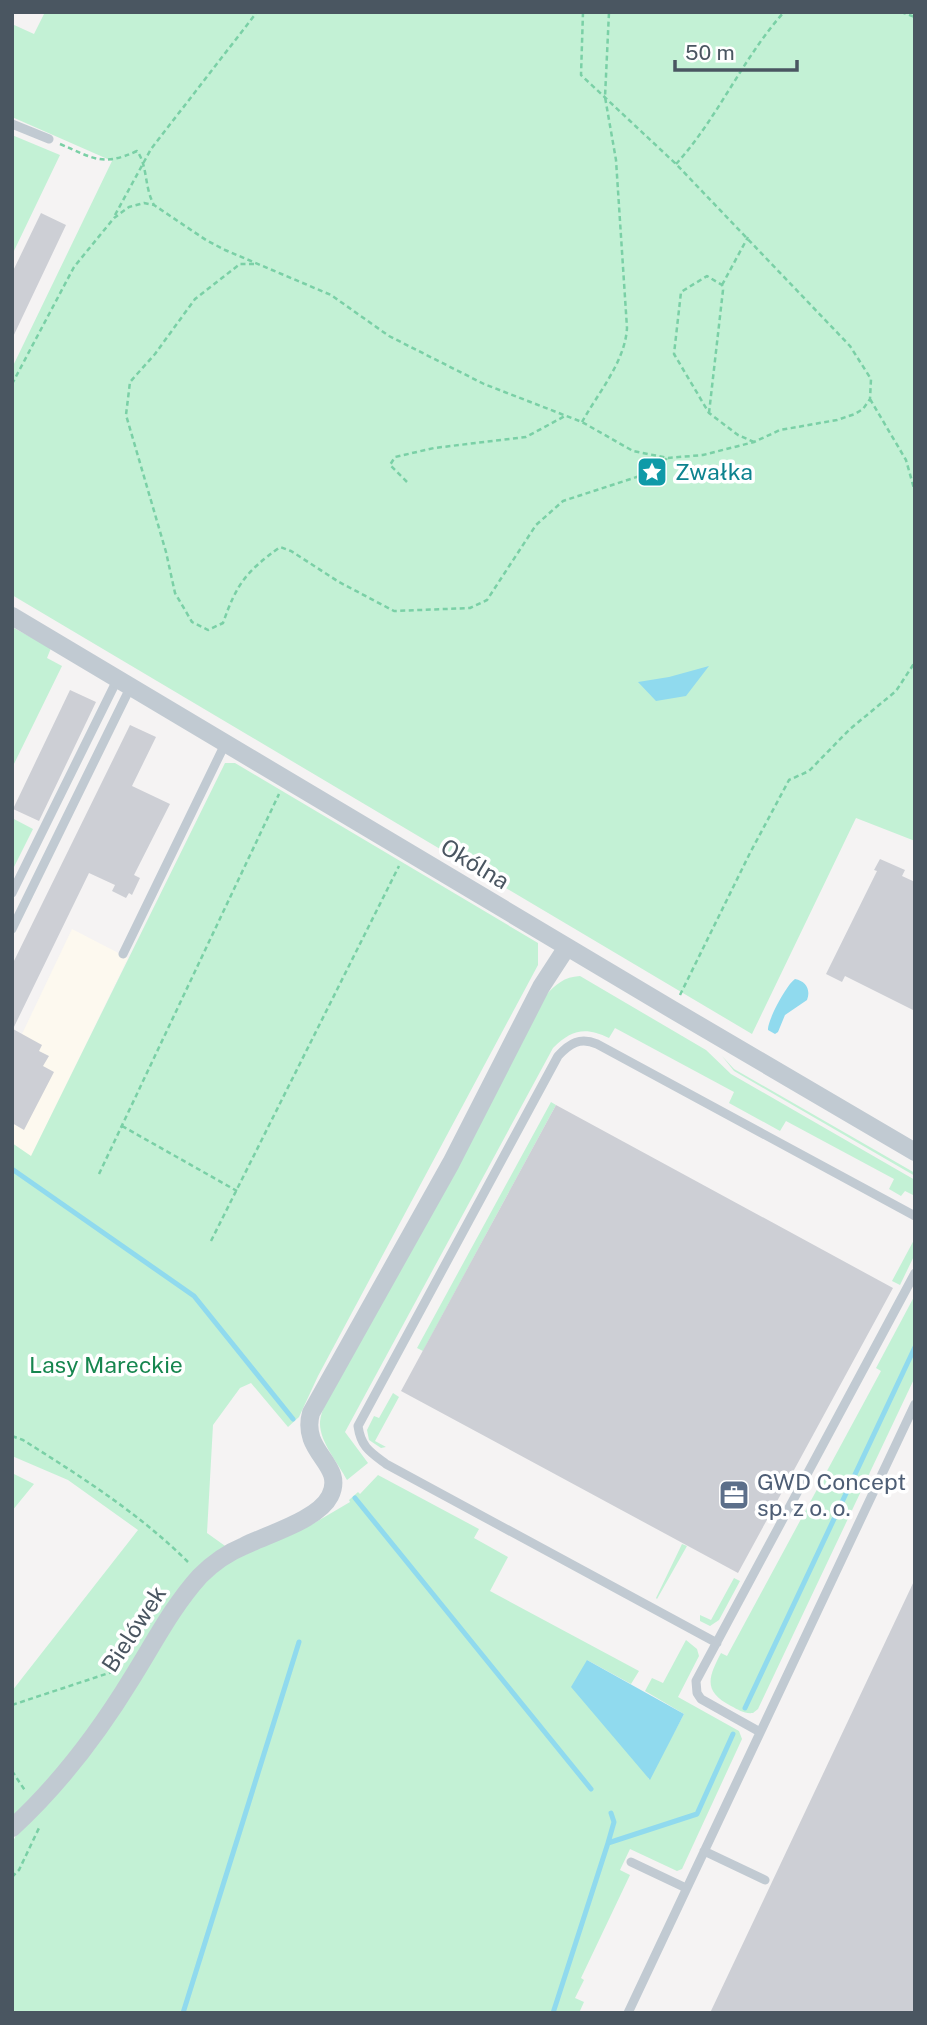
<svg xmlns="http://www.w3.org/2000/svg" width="927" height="2025" font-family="'Public Sans',sans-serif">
<rect width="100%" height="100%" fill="#f5f3f3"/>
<path fill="#fdf9ef" d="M 72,929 L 128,958 L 31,1157 L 12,1143 L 12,1055 Z"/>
<path fill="#c3f1d5" d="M 45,12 L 915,12 L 915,841 L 856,818 L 752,1034 L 12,595 L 12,368 L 112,161 L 12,117 L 12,24 L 34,34 Z
M 12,135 L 60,155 L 12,255 Z
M 12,627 L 51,648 L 47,658 L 62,666 L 12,768 Z
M 225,763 L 235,763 L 538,943 L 538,965 L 318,1376 L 299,1417 L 288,1427 L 251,1383 L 240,1388 L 213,1425 L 207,1533 L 228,1548 L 94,1726 L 12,1823 L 14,1783 L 12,1782 L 12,1691 L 138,1530 L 68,1480 L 12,1456 L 12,1143 L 31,1156 Z
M 12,818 L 33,829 L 12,871 Z
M 580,976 L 706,1050 L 731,1074 L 915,1180 L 915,1196 L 905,1191 L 901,1196 L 889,1189 L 894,1179 L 786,1121 L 780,1131 L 729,1103 L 734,1092 L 615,1028 L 609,1038 C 586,1027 572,1029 553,1048 L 345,1432 L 368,1463 L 347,1480 C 338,1463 319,1441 320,1422 C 321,1410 328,1399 332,1389 L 545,996 C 556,984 564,977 580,976 Z
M 722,1056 L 734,1069 L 915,1173 L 915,1176 L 734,1071 Z
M 551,1102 L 556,1105 L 423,1351 L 417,1348 Z
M 915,1238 L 915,1254 L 900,1285 L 892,1281 Z
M 915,1295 L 915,1377 L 758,1709 L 753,1713 C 744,1714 739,1710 731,1706 C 703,1691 708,1678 721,1653 L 727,1656 L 881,1371 L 876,1368 Z
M 393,1393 L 399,1397 L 375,1441 L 386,1447 L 381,1448 L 369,1440 L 367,1430 L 374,1416 L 379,1418 Z
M 12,1473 L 34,1484 L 12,1511 Z
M 378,1475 L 479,1529 L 474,1538 L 508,1557 L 490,1591 L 639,1671 L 631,1684 L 587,1660 L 649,1779 L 684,1714 L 645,1691 L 652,1678 L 663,1683 L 686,1640 L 697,1649 L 699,1656 L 678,1697 L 739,1731 L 742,1739 L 682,1869 L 677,1871 L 630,1849 L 620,1870 L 630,1875 L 581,1978 L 584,1980 L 575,1998 L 584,2002 L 579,2013 L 12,2013 L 12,1844 L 16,1835 L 193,1593 L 232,1559 L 316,1522 L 350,1502 L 349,1500 L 358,1492 L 360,1494 Z
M 682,1544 L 687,1546 L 657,1599 L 656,1598 Z
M 734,1578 L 740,1581 L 719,1620 L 710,1626 L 700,1621 L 700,1615 L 711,1620 Z"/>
<path fill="#90daee" d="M 709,666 L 686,696 L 656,701 L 638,682 L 669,677 Z
M 795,979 C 806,981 811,990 807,1000 L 785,1015 L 778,1032 L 775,1034 L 768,1030 C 767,1021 787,984 795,979 Z
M 587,1660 L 684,1714 L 650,1780 L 571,1687 Z"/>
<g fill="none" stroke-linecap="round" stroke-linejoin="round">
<path stroke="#90daee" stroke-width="5" d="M 12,1169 L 194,1296 L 293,1419
M 355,1498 L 591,1789
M 745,1708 L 915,1347
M 608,1843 L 614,1822 L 611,1813
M 183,2013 L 299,1642
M 553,2013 L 608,1843 L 697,1814 L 733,1734"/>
</g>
<path fill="#cdcfd5" d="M 41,213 L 66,225 L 12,339 L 12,273 Z
M 70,690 L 96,702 L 39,821 L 13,809 Z
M 130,725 L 156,737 L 132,786 L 170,804 L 134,875 L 140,878 L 132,895 L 129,893 L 126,898 L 112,891 L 115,885 L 89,873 L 13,1029 L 42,1045 L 39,1051 L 49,1056 L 43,1066 L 54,1072 L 24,1130 L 12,1123 L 12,965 Z
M 880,859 L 905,870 L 902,876 L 915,882 L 915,1011 L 845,976 L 842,982 L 826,974 L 877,871 L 874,870 Z
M 556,1105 L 893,1288 L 738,1573 L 401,1391 Z
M 915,1579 L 915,2013 L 710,2013 L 772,1882 Z"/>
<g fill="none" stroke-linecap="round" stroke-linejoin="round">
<path stroke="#7ad0a6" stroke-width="2.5" stroke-dasharray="5 3.5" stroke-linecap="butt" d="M 901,12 L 915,17
M 60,144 C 93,158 102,167 137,151 C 148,166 144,187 154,205
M 676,164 C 718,118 742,59 784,12
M 115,215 L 151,149 L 257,12
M 254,264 L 240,264 L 195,299 L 155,354 L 130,382 L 126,415 L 166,552 L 175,593 L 192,622 L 208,630 L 223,623 C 237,583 246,572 280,547 L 291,551 L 339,582 L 394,611 L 470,608 L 487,600 L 536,525 L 563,501 L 652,472 L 667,458
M 722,285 L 748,237
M 12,384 L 74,267 L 114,218 L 129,207 L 144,203 L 154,205 L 206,240 L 225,250 L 331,295 L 389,336 L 484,384 L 582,422 L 633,451 L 668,458 L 703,455 L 754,442 L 780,430 L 837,420 L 855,414 L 863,409 L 870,399 L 871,379 L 850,346 L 676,164 L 581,75 L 583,12
M 870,399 L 906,460 L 915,492
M 709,413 L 723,290 L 722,285 L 707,276 L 681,292 L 674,354 L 709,413 L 738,435 L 754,442
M 582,422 C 598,393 625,362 627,328 L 616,160 L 605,97 L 609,12
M 407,482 L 390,465 L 395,457 L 434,448 L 526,437 L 565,416
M 680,995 L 750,853 L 789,780 L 809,771 L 850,729 L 896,691 L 915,662
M 122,1126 L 237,1191
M 99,1174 L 279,794
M 211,1241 L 399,866
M 12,1436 L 23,1440 C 80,1476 140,1514 188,1562
M 12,1705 L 118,1670
M 12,1771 L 26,1792
M 12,1877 L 19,1870 L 39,1828"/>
<path stroke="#c1cad2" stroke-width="9" d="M 12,124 L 49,139
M 12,893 L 118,678
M 12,929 L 131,686
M 123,954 L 226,742
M 717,1643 L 386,1464 C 370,1452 361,1447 358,1426 L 558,1056 C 570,1043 580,1037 597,1044 L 915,1216
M 760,1732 L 701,1699 L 697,1693 L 696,1681 L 915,1273
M 704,1851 L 765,1880
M 631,1862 L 686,1888
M 628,2013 L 915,1404"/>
<path stroke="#c1cad2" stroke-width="18" d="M 12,616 L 673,1010 L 915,1152
M 12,1828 C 59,1785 99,1732 132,1678 C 154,1643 172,1607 200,1576 C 213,1563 227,1553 244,1546 C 268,1534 318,1520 330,1496 C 346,1464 300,1453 311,1413 L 451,1163 L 541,987 L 567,947"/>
</g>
<defs>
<g id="sight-square" transform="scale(1.575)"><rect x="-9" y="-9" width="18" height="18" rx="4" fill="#0f9aa8" stroke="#fff"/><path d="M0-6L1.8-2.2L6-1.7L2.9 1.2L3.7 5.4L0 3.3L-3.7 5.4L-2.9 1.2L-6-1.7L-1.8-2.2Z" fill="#fff"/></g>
<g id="office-square" transform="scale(1.575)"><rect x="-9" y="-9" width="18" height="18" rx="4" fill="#5c6f8a" stroke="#fff"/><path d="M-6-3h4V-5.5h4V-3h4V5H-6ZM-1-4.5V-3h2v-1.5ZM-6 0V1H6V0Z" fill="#fff"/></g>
</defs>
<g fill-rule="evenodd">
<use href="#sight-square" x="652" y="472"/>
<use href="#office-square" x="734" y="1495"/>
</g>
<g text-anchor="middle" stroke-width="7" stroke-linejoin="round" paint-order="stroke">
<g font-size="23" fill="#0d838f" stroke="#fff" text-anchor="start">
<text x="675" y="480">Zwałka</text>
</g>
<g font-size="23" fill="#4a5661" stroke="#fff">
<text transform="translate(475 864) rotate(31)" y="8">Okólna</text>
<text transform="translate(134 1629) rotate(-57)" y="8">Bielówek</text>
</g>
<g font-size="23" fill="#17864f" stroke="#fff">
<text x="106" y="1373">Lasy Mareckie</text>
</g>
<g font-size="23" fill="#4e5e75" stroke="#fff" text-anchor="start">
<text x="757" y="1490">GWD Concept<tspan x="757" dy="26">sp. z o. o.</tspan></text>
</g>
</g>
<rect width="927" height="2025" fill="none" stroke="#4a5661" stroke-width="28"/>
<path d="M675 60v10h122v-10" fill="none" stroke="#4a5661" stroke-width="3.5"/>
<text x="685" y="60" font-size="21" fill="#4a5661" stroke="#ffffff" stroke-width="5" paint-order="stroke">50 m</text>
</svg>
